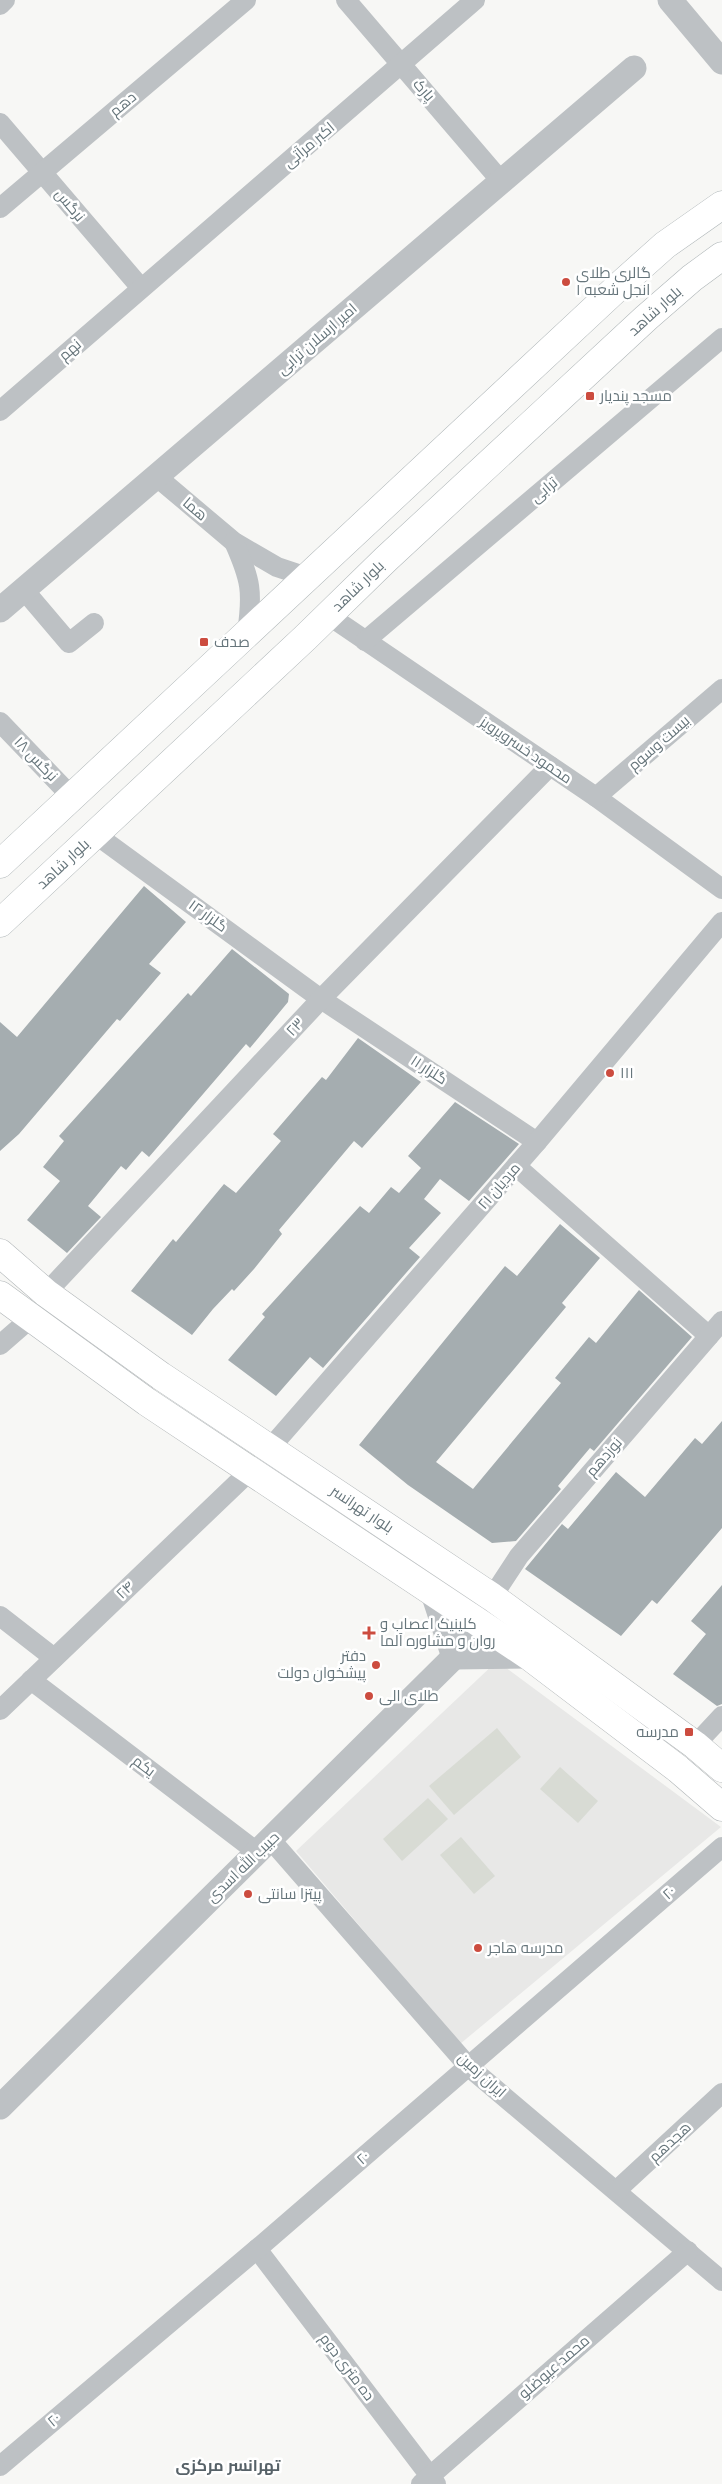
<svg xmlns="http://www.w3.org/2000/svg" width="722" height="2484" font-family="Overpass,Cairo,sans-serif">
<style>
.built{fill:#e8e8e7}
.green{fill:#d8dbd4}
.building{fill:#a5adb0}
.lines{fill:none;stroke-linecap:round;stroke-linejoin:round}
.secondary-casing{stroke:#afb6b8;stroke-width:29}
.primary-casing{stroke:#b1b6b8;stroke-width:29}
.minor{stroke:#bdc1c4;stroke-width:20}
.tertiary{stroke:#bdc1c4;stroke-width:25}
.secondary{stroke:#fff;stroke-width:28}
.primary{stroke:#fff;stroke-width:28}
.poi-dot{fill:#cc4c3f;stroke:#fff;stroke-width:2}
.labels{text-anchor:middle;stroke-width:5;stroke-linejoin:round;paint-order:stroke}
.street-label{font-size:15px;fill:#66757b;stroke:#fff}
.poi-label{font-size:15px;fill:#66757b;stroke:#fff;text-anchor:start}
.neighbourhood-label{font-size:16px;font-weight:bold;fill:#576268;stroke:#fff}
</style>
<rect width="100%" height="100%" fill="#f7f7f5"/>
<polygon class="built" points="497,1661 721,1827 460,2044 296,1851"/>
<g class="green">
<polygon points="497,1728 521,1757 454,1815 429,1786"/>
<polygon points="560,1767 598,1801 578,1823 540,1789"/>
<polygon points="428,1798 448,1819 402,1861 383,1839"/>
<polygon points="461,1837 495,1876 474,1894 440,1855"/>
</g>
<g class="building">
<polygon points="144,886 186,922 149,964 161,973 120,1021 117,1019 19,1134 0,1151 0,1022 17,1037"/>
<polygon points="232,949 289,994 288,1002 250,1048 246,1044 149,1157 142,1151 126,1170 121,1166 88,1206 101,1217 67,1253 27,1220 60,1181 43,1167 64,1141 59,1136 188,993 191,996"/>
<polygon points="358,1038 421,1082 362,1148 354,1141 279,1230 282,1234 254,1269 234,1291 232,1289 213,1309 192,1335 131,1291 173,1239 176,1242 224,1184 236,1193 281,1141 273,1134 322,1077 326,1080"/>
<polygon points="455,1102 519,1144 469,1201 440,1179 424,1199 441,1213 409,1248 420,1257 323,1368 310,1357 276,1396 228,1360 265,1317 262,1314 360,1206 369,1213 391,1187 399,1193 421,1168 408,1156"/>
<polygon points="560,1224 600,1258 562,1303 566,1307 561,1313 436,1462 473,1489 561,1383 555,1378 589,1337 596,1343 639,1290 692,1337 594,1451 590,1448 558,1486 561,1489 516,1541 492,1543 408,1485 359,1445 505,1266 517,1276"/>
<polygon points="722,1421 722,1528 657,1604 652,1600 621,1636 525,1569 562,1524 568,1529 616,1472 645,1497 695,1438 702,1444"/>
<polygon points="722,1585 722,1704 717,1706 673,1674 706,1634 691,1621"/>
</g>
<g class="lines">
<g class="secondary-casing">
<g id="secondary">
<polyline points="0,864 618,287 665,245 722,205"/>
<polyline points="0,923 306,637 386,559 646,318 692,278 722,256"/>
</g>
</g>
<g class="primary-casing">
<g id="primary">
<polyline points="0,1253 46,1293 161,1376 492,1597 695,1745 722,1768"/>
<polyline points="0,1295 147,1402 529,1656 678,1769 722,1807"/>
</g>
</g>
<g class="minor">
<polyline points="346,0 501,181"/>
<polyline points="0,5 5,0"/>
<polyline points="0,123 141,288"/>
<polyline points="0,208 246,0"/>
<polyline points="0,411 475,0"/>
<polyline points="157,477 234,542 277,567 307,577"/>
<path d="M234,542C251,580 253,592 247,633"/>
<polyline points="24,590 69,643 94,623"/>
<polyline points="328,615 596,797 722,889"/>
<polyline points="365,641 722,338"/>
<polyline points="0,722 72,797"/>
<polyline points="596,797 722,689"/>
<polyline points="95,834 321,999 537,1142"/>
<polyline points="516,1166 709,1336"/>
<polyline points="46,1293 321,999 550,766"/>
<polyline points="0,1345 31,1318"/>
<polyline points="271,1447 537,1142 722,922"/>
<polyline points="485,1608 519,1556 722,1321"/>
<polyline points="0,1616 54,1658"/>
<polyline points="31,1680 257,1852"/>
<polyline points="0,1710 251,1470"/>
<polyline points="695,1745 722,1716"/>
<polyline points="271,1840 469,2067 722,2281"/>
<polyline points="617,2190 722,2093"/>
<polyline points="257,2249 436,2484"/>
<polyline points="0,2466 257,2249 722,1847"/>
<polyline points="421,2484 688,2251"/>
</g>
<g class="tertiary">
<polyline points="670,0 722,62"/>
<polyline points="0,610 634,68"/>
<polyline points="432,1590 454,1657 529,1656"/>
<polyline points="0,2107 454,1657 477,1620"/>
</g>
<use href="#secondary" class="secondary"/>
<use href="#primary" class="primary"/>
</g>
<g class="poi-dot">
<circle cx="566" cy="282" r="5"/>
<rect x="585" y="391" width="10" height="10" rx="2.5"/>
<rect x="199" y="637" width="10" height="10" rx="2.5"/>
<circle cx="610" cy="1073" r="5"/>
<path d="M366.5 1625.5h5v5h5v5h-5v5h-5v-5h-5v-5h5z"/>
<circle cx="376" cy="1665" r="5"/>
<circle cx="369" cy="1696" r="5"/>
<rect x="684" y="1727" width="10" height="10" rx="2.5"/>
<circle cx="248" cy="1894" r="5"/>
<circle cx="478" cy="1948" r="5"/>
</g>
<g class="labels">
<g class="street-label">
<text transform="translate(424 90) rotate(49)" y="5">پارک</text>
<text transform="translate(123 104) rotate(-40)" y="5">دهم</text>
<text transform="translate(309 145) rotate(-40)" y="5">اکبر مرآتی</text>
<text transform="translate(70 205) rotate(50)" y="5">نرگس</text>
<text transform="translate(655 311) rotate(-42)" y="5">بلوار شاهد</text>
<text transform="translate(317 339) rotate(-41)" y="5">امیر ارسلان ترابی</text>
<text transform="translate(70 350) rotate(-41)" y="5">نهم</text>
<text transform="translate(544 490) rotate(-40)" y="5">ترابی</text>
<text transform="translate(195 509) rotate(40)" y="5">هما</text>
<text transform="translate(358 586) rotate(-44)" y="5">بلوار شاهد</text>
<text transform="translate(659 743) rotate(-41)" y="5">بیست وسوم</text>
<text transform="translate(526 750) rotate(34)" y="5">محمود خسروپرویز</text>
<text transform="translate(36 759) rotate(46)" y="5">نرگس ۱۸</text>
<text transform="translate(63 864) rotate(-43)" y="5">بلوار شاهد</text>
<text transform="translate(208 916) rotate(36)" y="5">گلزار ۱۲</text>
<text transform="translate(295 1027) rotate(-47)" y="5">۲۳</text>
<text transform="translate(429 1070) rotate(33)" y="5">گلزار ۱۱</text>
<text transform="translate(499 1186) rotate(-49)" y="5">۲۱ مردیان</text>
<text transform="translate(604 1457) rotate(-49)" y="5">نوزدهم</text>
<text transform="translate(362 1509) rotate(34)" y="5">بلوار تهرانسر</text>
<text transform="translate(125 1590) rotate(-44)" y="5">۲۴</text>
<text transform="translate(144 1766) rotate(37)" y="5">یکم</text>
<text transform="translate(243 1867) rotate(-44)" y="5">حبیب الله اسدی</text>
<text transform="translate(669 1893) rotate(-41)" y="5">۲۰</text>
<text transform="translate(482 2075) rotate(42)" y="5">ایران زمین</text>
<text transform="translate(670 2142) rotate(-43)" y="5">هجدهم</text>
<text transform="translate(363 2158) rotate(-41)" y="5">۲۰</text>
<text transform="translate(347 2367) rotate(53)" y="5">ده متری دوم</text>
<text transform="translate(554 2367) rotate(-41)" y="5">محمد عیوضلو</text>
<text transform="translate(54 2420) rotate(-40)" y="5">۲۰</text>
</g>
<g class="poi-label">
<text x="576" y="278">گالری طلای<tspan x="576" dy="17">انجل شعبه ۱</tspan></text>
<text x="600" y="401">مسجد پندیار</text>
<text x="214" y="647">صدف</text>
<text x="620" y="1078">۱۱۱</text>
<text x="380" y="1629">کلینیک اعصاب و<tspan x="380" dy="17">روان و مشاوره آلما</tspan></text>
<text x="366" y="1661" text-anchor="end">دفتر<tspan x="366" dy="17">پیشخوان دولت</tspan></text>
<text x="379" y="1701">طلای الی</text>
<text x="679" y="1737" text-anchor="end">مدرسه</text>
<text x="258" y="1899">پیتزا سانتی</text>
<text x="488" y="1953">مدرسه هاجر</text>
</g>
<g class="neighbourhood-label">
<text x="228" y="2471">تهرانسر مرکزی</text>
</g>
</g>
</svg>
